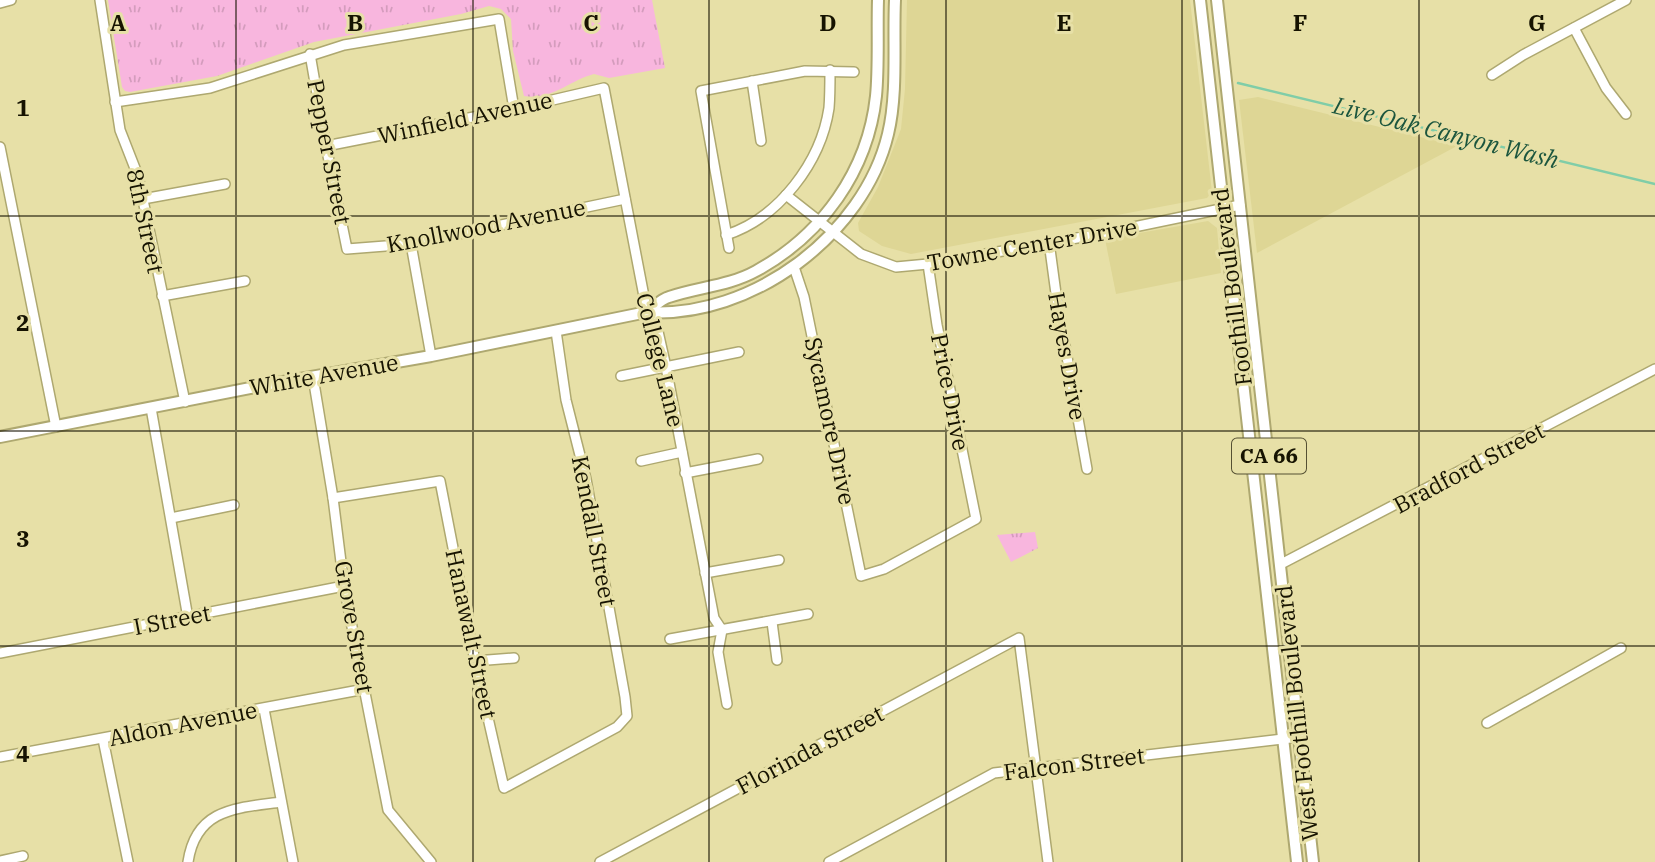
<svg xmlns="http://www.w3.org/2000/svg" width="1655" height="862" font-family="'IBM Plex Serif',serif">
<style>
.built{fill:#ded695}
.park{fill:url(#park-tufts)}
.lines{fill:none;stroke-linecap:round;stroke-linejoin:round}
.stream{stroke:#80cda8;stroke-width:2.5}
.minor-casing{stroke:#aea870;stroke-width:12}
.major-casing{stroke:#aea870;stroke-width:14}
.minor{stroke:#fff;stroke-width:9}
.major{stroke:#fff;stroke-width:10}
.grid{fill:none;stroke:#161301;stroke-width:2;stroke-opacity:0.55}
.labels{text-anchor:middle;stroke-width:6;stroke-linejoin:round;paint-order:stroke}
.shield{fill:#e7e0a7;stroke:#555033;stroke-width:2}
.shield-label{font-size:21px;font-weight:bold;fill:#161301}
.street-label{font-size:23px;fill:#161301;stroke:#e7e0a7}
.water-label{font-size:24px;font-style:italic;fill:#1c563e;stroke:#e7e0a7}
.grid-label{font-size:23px;text-anchor:middle;font-weight:bold;fill:#161301;stroke:#e7e0a7;stroke-width:6;stroke-linejoin:round;paint-order:stroke}
</style>
<defs>
<pattern id="park-tufts" width="24" height="20" patternUnits="userSpaceOnUse" patternTransform="scale(1.75)"><rect width="24" height="20" fill="#f8b6de"/><path d="M3 7l-1-3M5 7V3M7 7l1-3M15 17l-1-3M17 17v-4M19 17l1-3" fill="none" stroke="#d49cbd"/></pattern>
</defs>
<rect width="100%" height="100%" fill="#e7e0a7"/>
<g class="built">
<polygon points="907,0 1190,0 1212,192 1207,198 911,254 882,246 859,231 858,223 878,187 901,129 905,89"/>
<polygon points="1258,97 1457,146 1257,253 1239,100"/>
<polygon points="1208,221 1217,228 1221,273 1116,294 1105,239"/>
</g>
<g class="park">
<path d="M108,0H652L665,68L609,78L594,74C570,80 551,101 524,96L513,51L511,19L501,9L489,6L461,14L314,42L217,76L130,92L125,91L122,87Z"/>
<polygon points="1035,532 1038,548 1011,562 997,535"/>
</g>
<g class="lines">
<polyline class="stream" points="1238,83 1655,184"/>
<g class="minor-casing">
<g id="minor">
<polyline points="100,0 120,130 138,176 185,402"/>
<polyline points="0,3 11,0"/>
<polyline points="1574,28 1606,88 1626,114"/>
<polyline points="310,54 326,146 347,249 411,244 625,199"/>
<polyline points="1492,75 1523,55 1626,0"/>
<polyline points="752,81 761,141"/>
<polyline points="115,102 210,88 344,45 499,19 514,109"/>
<polyline points="326,146 514,109 604,88 647,312 657,327 666,367 714,618 722,630"/>
<polyline points="0,147 56,427"/>
<polyline points="786,195 861,254 896,267 928,264 1100,234 1240,205"/>
<polyline points="143,199 225,184"/>
<path d="M726,235C779,218 821,162 829,108C830,96 830,82 830,70"/>
<polyline points="1049,242 1057,301 1087,469"/>
<polyline points="411,244 431,356"/>
<polyline points="729,248 701,91 805,71 854,72"/>
<polyline points="794,267 804,297 861,576 884,569 976,519 937,325 928,264"/>
<polyline points="162,296 245,281"/>
<polyline points="621,376 739,352"/>
<polyline points="313,377 333,498 344,586 388,810 431,862"/>
<polyline points="151,408 188,618"/>
<polyline points="641,461 682,452"/>
<polyline points="685,473 758,459"/>
<polyline points="333,498 440,481 475,661 504,788 617,727 627,716 625,697 586,479 566,400 556,331"/>
<polyline points="171,518 234,505"/>
<polyline points="1281,564 1655,369"/>
<polyline points="705,573 779,560"/>
<polyline points="772,622 777,660"/>
<polyline points="722,630 718,652 727,704"/>
<polyline points="670,639 808,614"/>
<polyline points="0,653 344,586"/>
<polyline points="475,661 514,658"/>
<polyline points="264,709 293,862"/>
<polyline points="1487,723 1621,648"/>
<polyline points="103,739 128,862"/>
<polyline points="0,757 365,689"/>
<polyline points="0,861 23,856"/>
<path d="M188,862C196,808 237,808 281,802"/>
<polyline points="600,862 1019,638 1048,862"/>
<polyline points="829,862 994,773 1299,737"/>
</g>
</g>
<g class="major-casing">
<g id="major">
<polyline points="1200,0 1297,862"/>
<polyline points="1217,0 1313,862"/>
<path d="M647,312C654,307 661,299 669,297C698,287 729,286 756,271C822,235 868,171 876,96C879,65 877,32 878,0"/>
<path d="M0,437L276,383L431,356L647,312C751,319 864,235 888,134C898,93 893,42 895,0"/>
</g>
</g>
<use href="#minor" class="minor"/>
<use href="#major" class="major"/>
</g>
<path class="grid" d="M236,0V862M473,0V862M709,0V862M946,0V862M1182,0V862M1419,0V862M0,216H1655M0,431H1655M0,646H1655"/>
<g class="labels">
<rect class="shield" x="1232" y="438.5" width="74" height="35" rx="5"/>
<g class="shield-label">
<text x="1269" y="463">CA 66</text>
</g>
<g class="street-label">
<text transform="translate(465 118) rotate(-12)" y="8">Winfield Avenue</text>
<text transform="translate(329 152) rotate(79)" y="8">Pepper Street</text>
<text transform="translate(145 221) rotate(78)" y="8">8th Street</text>
<text transform="translate(486 226) rotate(-11)" y="8">Knollwood Avenue</text>
<text transform="translate(1032 245) rotate(-10)" y="8">Towne Center Drive</text>
<text transform="translate(1232 287) rotate(-97)" y="8">Foothill Boulevard</text>
<text transform="translate(1067 356) rotate(80)" y="8">Hayes Drive</text>
<text transform="translate(660 360) rotate(76)" y="8">College Lane</text>
<text transform="translate(324 375) rotate(-10)" y="8">White Avenue</text>
<text transform="translate(950 392) rotate(79)" y="8">Price Drive</text>
<text transform="translate(830 421) rotate(78)" y="8">Sycamore Drive</text>
<text transform="translate(1469 468) rotate(-28)" y="8">Bradford Street</text>
<text transform="translate(594 531) rotate(79)" y="8">Kendall Street</text>
<text transform="translate(172 620) rotate(-11)" y="8">I Street</text>
<text transform="translate(354 627) rotate(80)" y="8">Grove Street</text>
<text transform="translate(471 634) rotate(78)" y="8">Hanawalt Street</text>
<text transform="translate(1297 713) rotate(-96)" y="8">West Foothill Boulevard</text>
<text transform="translate(183 724) rotate(-11)" y="8">Aldon Avenue</text>
<text transform="translate(810 750) rotate(-28)" y="8">Florinda Street</text>
<text transform="translate(1074 764) rotate(-7)" y="8">Falcon Street</text>
</g>
<g class="water-label">
<text transform="translate(1446 133) rotate(14)" y="8">Live Oak Canyon Wash</text>
</g>
</g>
<g class="grid-label">
<text x="118" y="31">A</text>
<text x="355" y="31">B</text>
<text x="591" y="31">C</text>
<text x="828" y="31">D</text>
<text x="1064" y="31">E</text>
<text x="1300" y="31">F</text>
<text x="1537" y="31">G</text>
<text x="23" y="116">1</text>
<text x="23" y="331">2</text>
<text x="23" y="547">3</text>
<text x="23" y="762">4</text>
</g>
</svg>
